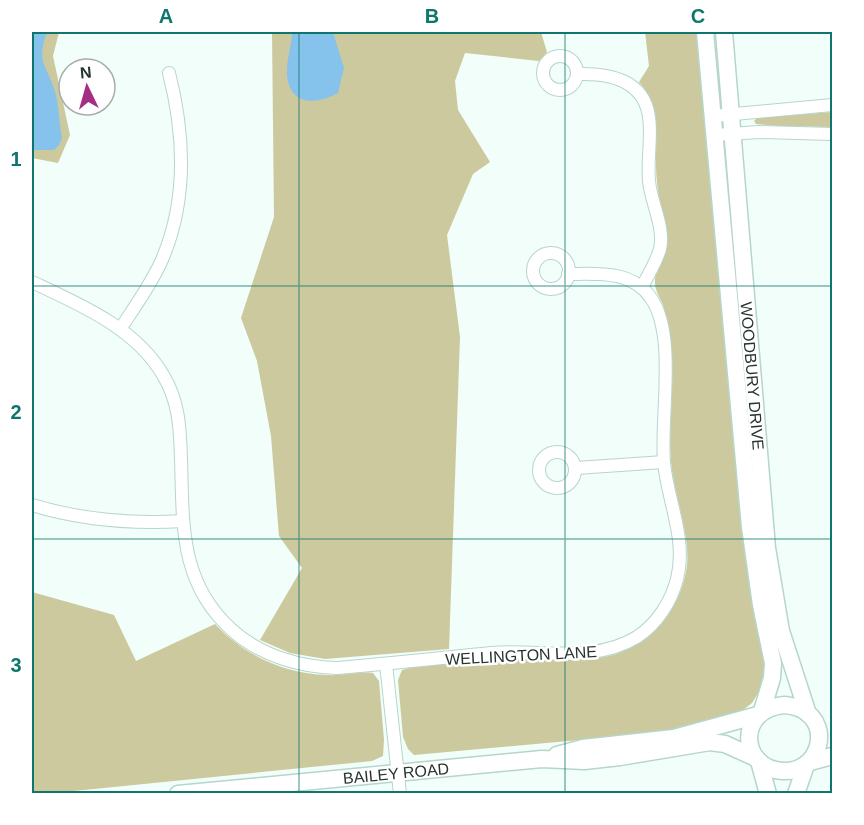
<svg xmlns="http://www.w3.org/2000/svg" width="864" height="825" font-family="Helvetica,sans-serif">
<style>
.green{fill:#ccc99f}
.water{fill:#85c2ec}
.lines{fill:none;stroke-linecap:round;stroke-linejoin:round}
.street-casing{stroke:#b6d6ca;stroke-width:14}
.secondary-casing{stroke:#b6d6ca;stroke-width:19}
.street{stroke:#fff;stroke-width:12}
.secondary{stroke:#fff;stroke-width:16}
.grid{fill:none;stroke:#0f766e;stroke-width:1.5;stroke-opacity:0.55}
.labels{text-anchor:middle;stroke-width:5;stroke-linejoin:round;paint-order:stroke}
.street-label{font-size:16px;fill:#26332f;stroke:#fff}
.neatline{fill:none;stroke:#0f766e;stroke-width:2}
.grid-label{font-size:20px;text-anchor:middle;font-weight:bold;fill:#0f766e}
</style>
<rect width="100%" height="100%" fill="#f1fef9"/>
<g class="green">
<polygon points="32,32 59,32 53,56 70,135 58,163 32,158"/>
<polygon points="272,32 541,32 547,52 539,61 465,53 455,81 458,110 490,162 473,174 447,235 460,337 449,649 325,659 290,653 260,640 302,568 279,536 271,436 257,361 241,318 274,217"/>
<path d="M645,32H696L745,557L757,630L766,660L763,685L752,703L739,713L689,730L414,755L408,749L403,737L398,680L402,670C419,665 438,664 456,663C483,661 510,658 537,658C580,658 613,666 649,635C670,618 684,592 687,565C690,532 674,496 671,462C668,423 675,384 671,344C669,331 667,317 663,305C660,297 655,291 655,283C654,271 664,261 665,249C667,226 659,205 657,182C653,148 664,109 639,82L649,66Z"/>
<polygon points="832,112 832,127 778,126 756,124 754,121 757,118"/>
<path d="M32,592L114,615L136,661L215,624C244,655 284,674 327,675C342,676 358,671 373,673L379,681L384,740L383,756L372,761L54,793H32Z"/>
</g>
<g class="water">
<path d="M32,32H47C36,62 46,64 55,91C59,105 59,123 62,138L59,145L54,150H32Z"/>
<path d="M292,32H333L344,68L338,93C316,105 290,106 287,75C286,60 292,46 292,32Z"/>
</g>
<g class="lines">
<g class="street-casing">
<g id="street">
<circle cx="560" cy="73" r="17"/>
<path d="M578,74C608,73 644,79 649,117C652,138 647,160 649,181C651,203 665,227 660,249C656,263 648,275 642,287"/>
<polyline points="713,116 832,105"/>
<polyline points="715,135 759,132 832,134"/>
<circle cx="551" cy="271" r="18"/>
<path d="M32,282C79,304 136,328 163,375C179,401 180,428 181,458C183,523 179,583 232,630C261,656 300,667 337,668C389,664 440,658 491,653C539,649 593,664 637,637C657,624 671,602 677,579C687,539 668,502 664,463C660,418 677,335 651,298C632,270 598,274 568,274"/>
<path d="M120,329C134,308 150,286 161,262C188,201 185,136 169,73"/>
<circle cx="557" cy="470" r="18"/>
<polyline points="576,468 664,462"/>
<path d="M32,505C81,520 131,524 183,521"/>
<polyline points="386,664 400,794"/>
</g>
</g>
<g class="secondary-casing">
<g id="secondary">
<polyline points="705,32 750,527 761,605 773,663 772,678 762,711"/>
<path id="s1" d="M724,32L767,548L781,631L808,714"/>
<path d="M785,705C791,706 798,707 803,710C833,727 818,773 783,771C739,769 736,708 785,705Z"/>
<polyline points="557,755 583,748 674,738 758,715"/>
<polyline points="759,761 768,794"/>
<polyline points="810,762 832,756"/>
<path id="s2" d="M178,794L542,759L584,761L620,757L710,742L725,744L756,758"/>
<polyline points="796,794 806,765"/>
</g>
</g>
<use href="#street" class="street"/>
<use href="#secondary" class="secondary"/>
</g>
<path class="grid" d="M299,32V794M565,32V794M32,286H832M32,539H832"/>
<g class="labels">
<g class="street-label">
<text dy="6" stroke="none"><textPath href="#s1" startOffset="345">WOODBURY DRIVE</textPath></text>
<text transform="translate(521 655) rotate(-3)" y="6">WELLINGTON LANE</text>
<text dy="6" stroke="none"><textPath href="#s2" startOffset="219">BAILEY ROAD</textPath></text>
</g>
</g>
<rect width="864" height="825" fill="none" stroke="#ffffff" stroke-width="66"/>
<g transform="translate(87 87) rotate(355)"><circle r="28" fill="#ffffff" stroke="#a8adac" stroke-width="1.5"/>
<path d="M0-4.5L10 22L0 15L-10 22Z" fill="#a52e85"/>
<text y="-9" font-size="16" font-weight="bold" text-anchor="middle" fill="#26332f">N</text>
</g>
<rect x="33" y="33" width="798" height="759" class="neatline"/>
<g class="grid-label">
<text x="166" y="23">A</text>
<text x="432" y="23">B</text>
<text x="698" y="23">C</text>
<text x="16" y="166">1</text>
<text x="16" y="419">2</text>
<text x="16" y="672">3</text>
</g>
</svg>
